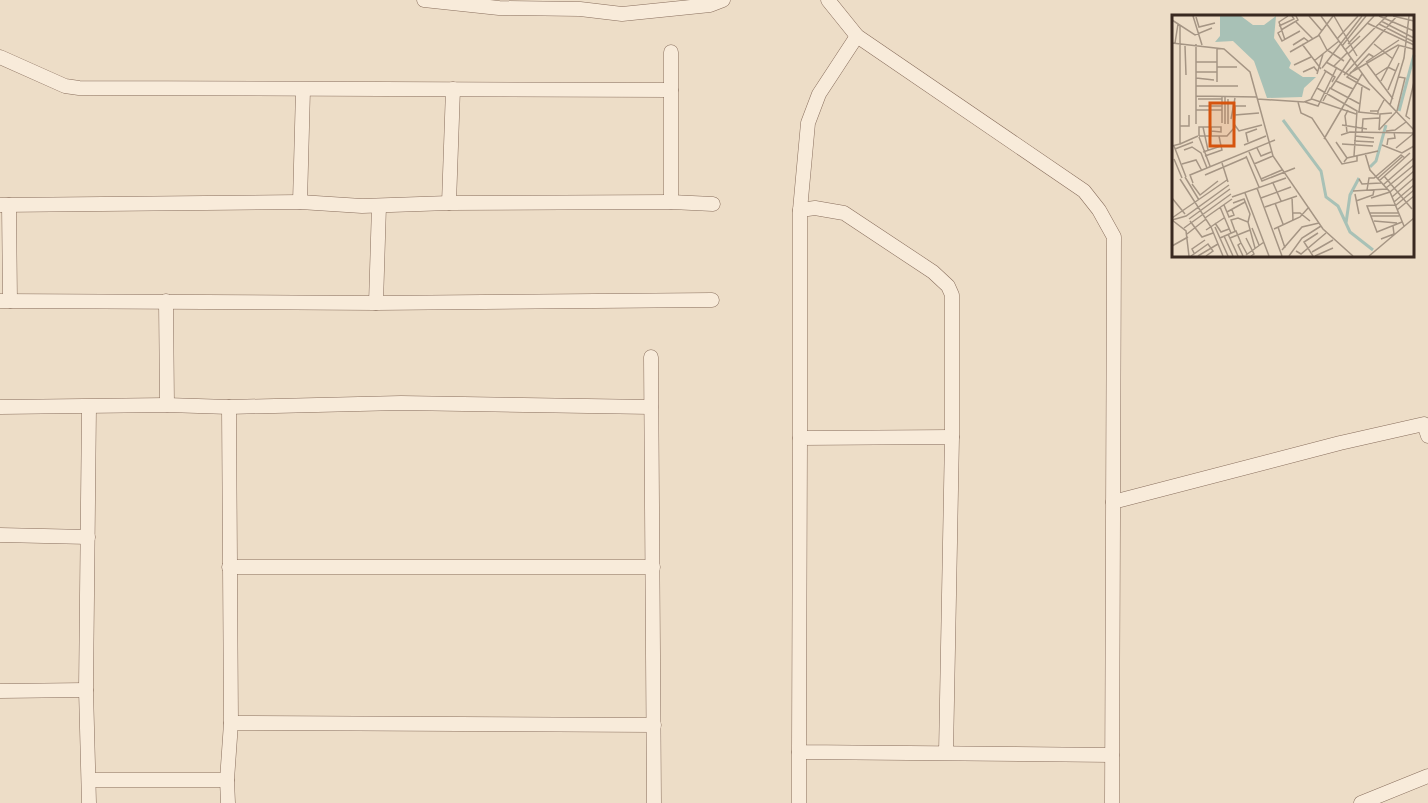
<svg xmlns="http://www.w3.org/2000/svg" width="1428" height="803" font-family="'Crimson Pro',serif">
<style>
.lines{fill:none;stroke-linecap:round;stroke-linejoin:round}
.minor-casing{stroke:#886e5d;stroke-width:15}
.minor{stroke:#f8ebda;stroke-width:14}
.inset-river{fill:none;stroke:#a8c1b6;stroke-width:3}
.inset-road{fill:none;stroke:#a59584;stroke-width:1.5}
.view{fill:#d6540e;fill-opacity:0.15;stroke:#d6540e;stroke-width:3}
.inset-edge{fill:none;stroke:#392920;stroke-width:3}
</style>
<rect width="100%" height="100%" fill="#edddc7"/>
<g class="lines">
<g class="minor-casing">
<g id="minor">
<polyline points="424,0 499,8 580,9 622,14 710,5 723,0"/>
<polyline points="828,0 857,36 1084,191 1099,210 1114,237 1112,803"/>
<polyline points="671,52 671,202"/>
<polyline points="0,57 65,86 79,88 671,90"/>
<polyline points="300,202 303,90"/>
<polyline points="449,203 453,89"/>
<polyline points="0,205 300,202 362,206 449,203 671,202 713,204"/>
<polyline points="9,205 10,301"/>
<polyline points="800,210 808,123 819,94 857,36"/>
<polyline points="0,301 376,303 712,300"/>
<polyline points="166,301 167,405"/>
<polyline points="376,303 379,206"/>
<polyline points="651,357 654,803"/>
<polyline points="0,407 167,405 229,407 401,403 651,407"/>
<polyline points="89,407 86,690 89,803"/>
<polyline points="800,438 800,210 815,208 844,213 933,272 948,286 952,295 952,437"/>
<polyline points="1113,502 1340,443 1424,424 1428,436"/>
<polyline points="0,535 88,537"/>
<polyline points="229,567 653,567"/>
<polyline points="0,691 86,690"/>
<polyline points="231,723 654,725"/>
<polyline points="946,753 952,437 800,438 799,752 1112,755"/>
<polyline points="89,780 227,780"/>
<polyline points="228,803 227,780 231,723 229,407"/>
<polyline points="799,803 799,752"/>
<polyline points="1361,803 1428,776"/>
</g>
</g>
<use href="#minor" class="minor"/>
</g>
<g transform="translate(1172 15)">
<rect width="242" height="242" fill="#edddc7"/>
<path d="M48,1H69L81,10H92L104,1L102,23L119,48L117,53L131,62H144L132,73L130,82L95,83L82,46L61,26L43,27L48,21Z" fill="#a8c1b6"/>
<path class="inset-river" d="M227,96L242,40M111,105L149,156L154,182L166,191L178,217L201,235M198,152L204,146L214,110M174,208L178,180L187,163"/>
<path class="inset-road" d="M21,1L30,30M137,1L150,16M149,1L197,68L242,115M162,1L185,41M207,1L242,16M221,1L242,6M24,2L27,12L43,8M0,5L23,20L40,13M209,6L242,23M124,7L141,24M195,8L242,30M207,9L242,27M107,11L122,4L120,1M109,15L126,5L124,1M109,16L106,18L110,26L128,16M147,20L155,35L172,46M165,24L186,1M113,25L107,7L116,1M0,28L52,34L78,57L101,141L151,214L181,241M3,28L6,9M130,29L149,54M176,29L202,1M202,29L221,44M121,30L132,23L136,26M13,31L14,60M170,31L194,1M173,35L188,21M118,37L146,21L161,1M176,39L215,1M142,46L167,26M24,47H45M154,47L186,65M194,47L227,25M195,49L221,84M122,50L139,42M162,51L175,38M45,52H65M150,53L190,1M152,55L163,62L160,67M24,57H45M131,57L142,52L146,57M178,58L226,30L241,34M145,59L151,39M172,60L225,1M204,60L216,52L224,56M24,63L42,65M164,66L181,74M209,66L227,31M45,67V33M24,71H66M145,73L185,96L182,141M159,73L179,43M198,75L175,62L197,39L202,42M216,75L227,48M24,81L85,82M53,82V109M26,84H50M85,84L132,87L140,84L184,99M139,84L154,56M151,86L158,73L188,89M126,87L129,98L140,103L170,149L185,146V140M133,87L146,91L165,52M218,90L232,43L237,1M27,91H50M24,95H50M198,96H206L212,85M186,97L206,99V96M187,97L190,72M87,98L63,100L62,109L67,116L90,110M63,100V91H74M59,104L63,83M238,104L234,101L242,67M50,108V82M24,109V29M56,109V84M170,110L195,114M8,111H17V100M31,112L36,135M207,115L225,96L233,63L227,62M207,115L208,99L220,98M214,116L223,115L234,107M175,117L173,101L176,95M190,118L191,104L207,103M169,120L178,117L242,118M27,121H55L63,112M27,121V112H39M39,121V112H49V117L39,116M183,121L202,123M27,122L38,151M152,124L190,59M182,126L202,127M76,127L74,118L85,114M164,127L175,143M8,129L26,121M170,129L201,131M72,130L94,121M210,130L230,138L242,131M215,130L216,124L223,123L222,117M0,131L8,129V11M2,131L14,162M85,133L89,141L99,137M224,133L241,119M3,134L21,127M12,135L20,132L29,138L35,153M31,137L49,131L47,121M77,137L90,166L123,153M193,138L198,155L218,177L232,211M33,141L50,135L49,131M74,141L87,172M2,144L10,163M172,147L175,143L206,136M50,148L56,167M10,149L24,145L30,156M82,149L101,141M33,160L75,142M212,161L240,194M13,162L27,185M8,164L39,212L51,241M89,164L110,155M187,164L190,169L209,168M205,164L231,141M207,166L238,138M21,168L18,160L103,125M101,168L109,186M20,169L28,180L46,166M211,170L242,143M85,173L110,241M214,173L242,150M195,175L197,163H202L229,140L233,143M181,176L215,174M218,177L242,156M73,178L97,241M183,179L187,199M60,182L114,163M120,182L121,205M220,182L242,163M0,183L13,199M89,183L119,172M199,183L218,177M184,186L201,180L202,175M222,187L242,170M61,188L72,184L78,199L76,207M103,188L111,209M52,190L57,202L62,200L60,195M223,190L195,191L205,217L230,207M223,191L242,175M48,192L59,218M93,192L125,181M225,195L242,181M55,197L73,187M120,198H128L138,206M198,198H226M199,201H227M0,203L55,165M33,203L60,184M17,204L58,174M0,205L14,201L57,170M0,205L14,216L17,241M18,206L30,222L41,218M202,206L225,208M43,208L49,217L57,214M43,212L56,241M106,212L113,233M12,213L59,179M80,213L87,230M102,214L128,202L137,192M34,215L52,203M63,216L59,205L66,203L76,207L83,233M15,219L34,204M56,219L66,241M52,221L61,241M48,223L64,216L69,228M58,223L78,215M74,223L82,239L79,241M209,224L222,219L221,211M0,231L16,222M110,235L130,212L147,208M124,236L129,239L154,218M140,237L161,225M22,238L20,234L33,225M74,240L92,227M19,241L36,229L41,236L34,241M26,241L46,229M71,241L66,230L69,228L75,239M117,241L130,223L149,211M141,241L132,227L146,218M143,241L161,233M197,241L242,203"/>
<path class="view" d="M38,88H62V131H38Z"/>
<rect width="242" height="242" class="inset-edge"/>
</g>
</svg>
